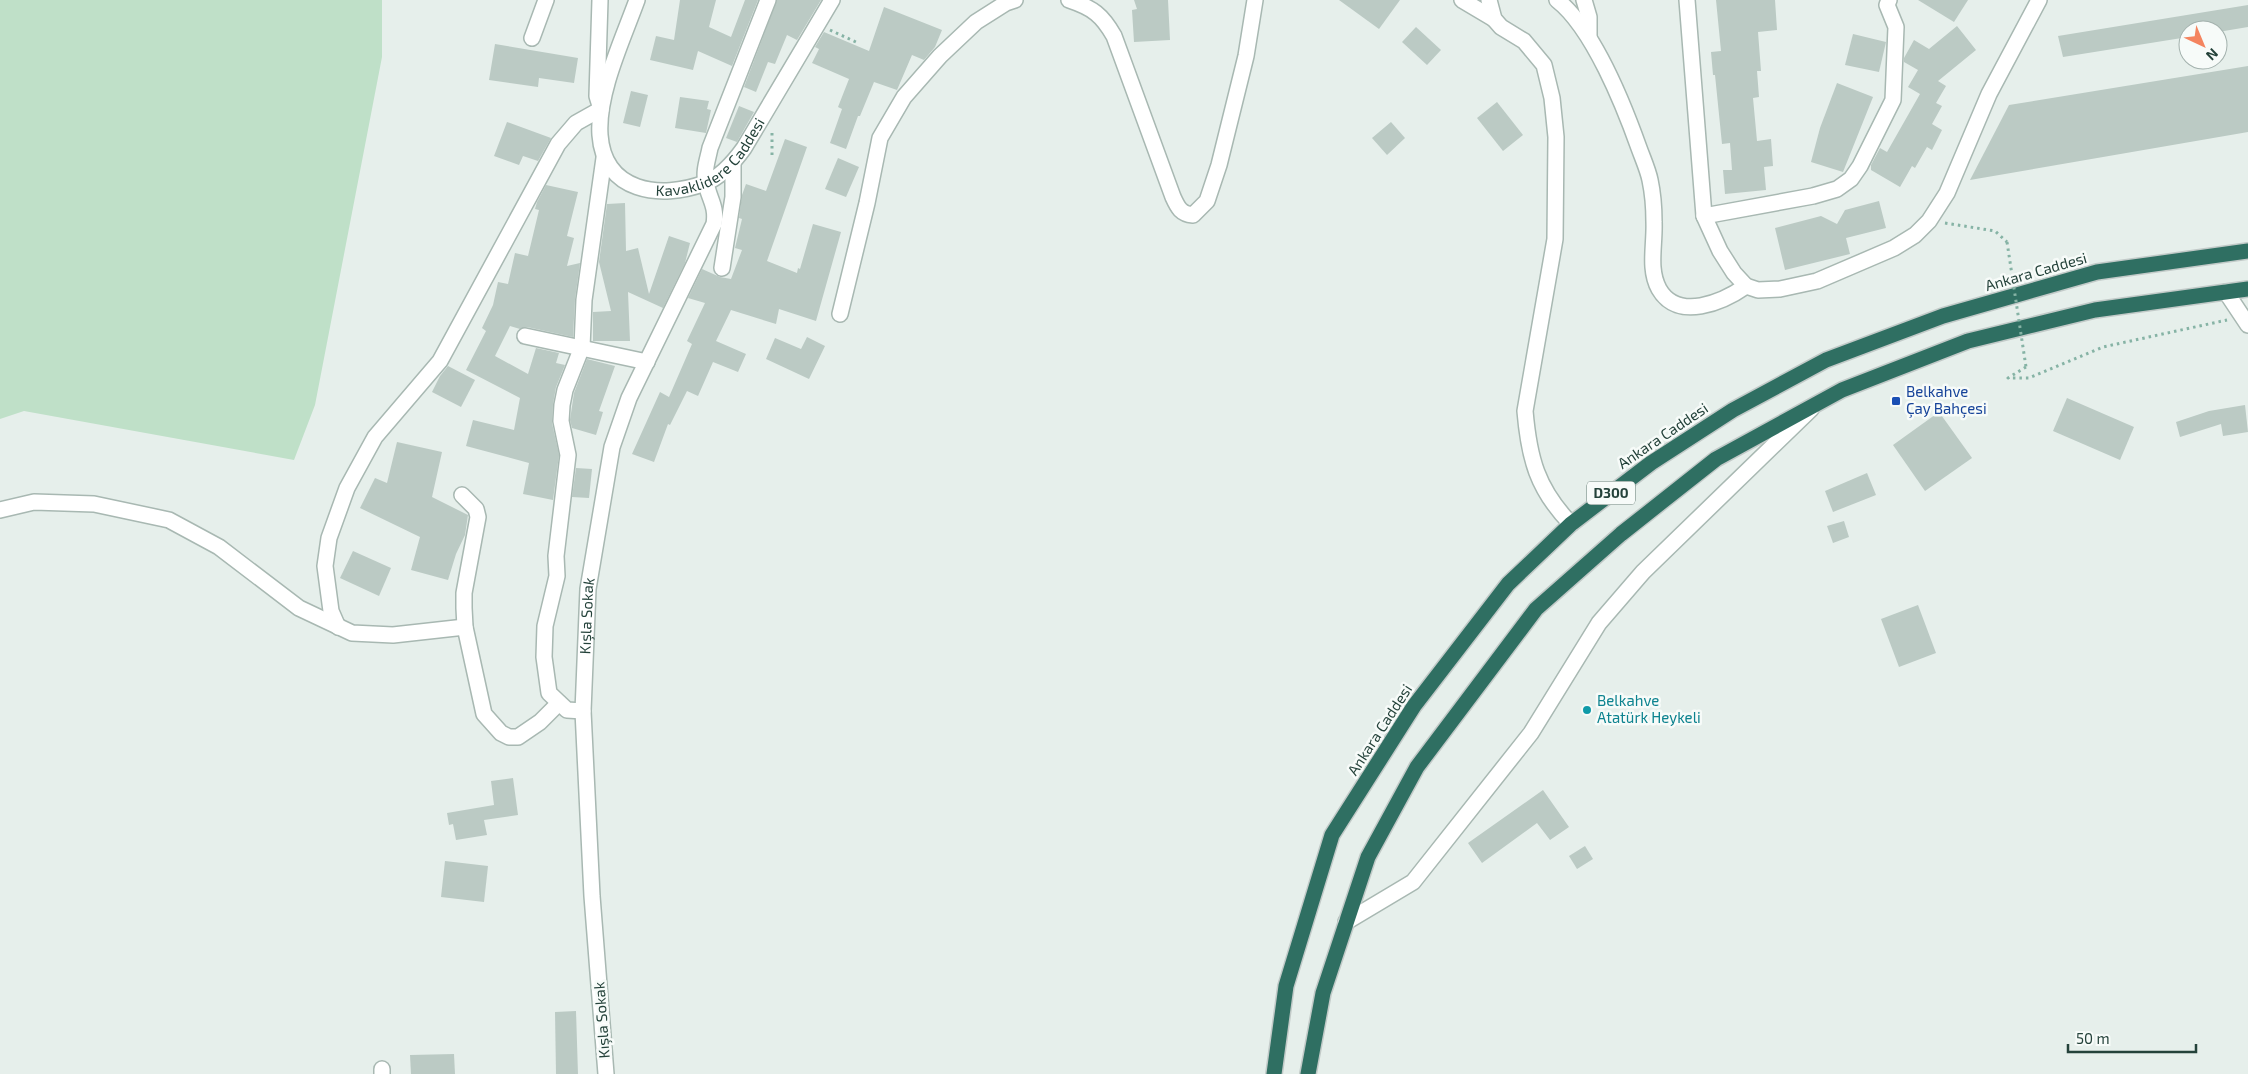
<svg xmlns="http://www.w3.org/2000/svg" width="2248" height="1074" font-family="'Exo 2',sans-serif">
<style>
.green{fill:#bfe0c8}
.building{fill:#bbcac4}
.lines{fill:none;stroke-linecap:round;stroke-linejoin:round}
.minor-casing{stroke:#a8b8b2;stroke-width:18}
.highway-casing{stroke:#c2cac8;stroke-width:18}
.path{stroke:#86b3a5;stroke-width:3;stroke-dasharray:2.5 4;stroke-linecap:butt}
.minor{stroke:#fff;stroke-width:15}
.highway{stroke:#2f6f62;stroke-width:15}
.path-bridge{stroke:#86b3a5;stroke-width:3;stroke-dasharray:2.5 4;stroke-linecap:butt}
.transit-dot{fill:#1a4fb4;stroke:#f7fbf9;stroke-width:2}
.culture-dot{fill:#0f9aa8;stroke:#f7fbf9;stroke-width:2}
.labels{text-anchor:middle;stroke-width:5;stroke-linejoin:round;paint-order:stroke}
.shield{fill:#f7fbf9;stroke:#637a73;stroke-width:1}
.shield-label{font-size:14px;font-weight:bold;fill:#24423a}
.street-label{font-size:15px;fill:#24423a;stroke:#f7fbf9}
.transit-label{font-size:15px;fill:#164399;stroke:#f7fbf9;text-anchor:start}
.culture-label{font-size:15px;fill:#0d838f;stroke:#f7fbf9;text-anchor:start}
</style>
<rect width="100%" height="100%" fill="#e6efeb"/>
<polygon class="green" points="0,0 382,0 382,57 315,405 294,460 24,411 0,419"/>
<g class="building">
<polygon points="680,0 716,0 709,27 731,37 745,0 758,0 732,66 698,51 693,70 650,60 656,36 674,40"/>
<polygon points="777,0 821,0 797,40 787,35 775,64 768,62 756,92 744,87"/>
<polygon points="1134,0 1168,0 1170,40 1134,42 1132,10 1137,9"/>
<polygon points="1339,0 1400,0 1379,29"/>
<polygon points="1716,0 1775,0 1777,30 1758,32 1761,71 1757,71 1759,97 1753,98 1757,141 1771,139 1773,166 1764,167 1766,190 1725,194 1723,170 1732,170 1730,143 1722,144 1715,75 1713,75 1711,52 1721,51"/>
<polygon points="1918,0 1968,0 1954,22"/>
<polygon points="2248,5 2248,27 2218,32 2218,30 2188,30 2188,37 2063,57 2058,36"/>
<polygon points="884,7 942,30 935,47 924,60 912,55 897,90 874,82 860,116 858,116 846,149 830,143 842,109 838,107 849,79 812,63 819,49 815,47 824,32 869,51"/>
<polygon points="1957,26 1976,50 1938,81 1946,86 1936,103 1942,106 1932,124 1942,130 1932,150 1927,147 1915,168 1912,166 1900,187 1871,170 1871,165 1880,148 1887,152 1920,94 1908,87 1918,70 1904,62 1904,58 1914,40 1929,49"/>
<polygon points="1416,27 1441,50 1427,65 1402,42"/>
<polygon points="1853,34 1886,42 1879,72 1845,65"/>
<polygon points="495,44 578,58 574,83 539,78 538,87 489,80"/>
<polygon points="2248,66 2248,132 1970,180 2009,105"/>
<polygon points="1837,83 1873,97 1843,172 1811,162 1820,128"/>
<polygon points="631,91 648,95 640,127 623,123"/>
<polygon points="680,97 709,101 707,109 711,110 706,133 675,128"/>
<polygon points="1497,102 1523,135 1503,151 1477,118"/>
<polygon points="739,106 754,112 737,142 726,138"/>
<polygon points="507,122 551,138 538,161 523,156 519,165 494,156"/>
<polygon points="1391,122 1405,138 1387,155 1372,138"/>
<polygon points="785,139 807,147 767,261 797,273 798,268 800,269 813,224 841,232 816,321 779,309 776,324 731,310 716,341 746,354 738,372 713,362 698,396 687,391 670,425 668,424 654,462 632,454 660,392 669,397 692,344 687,341 705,303 688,298 702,269 720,277 731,279 742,250 735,248 742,219 739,218 742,195 746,184 766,191"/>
<polygon points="838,158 859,167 846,197 825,189"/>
<polygon points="546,185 578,192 567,236 574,238 567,266 580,263 575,299 573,337 527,327 520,329 510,326 495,356 528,374 536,348 559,353 556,363 565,365 556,387 553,404 552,423 559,455 553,500 523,494 529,463 466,446 473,420 514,430 520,398 466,370 486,331 482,328 493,305 498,282 508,284 515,253 528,256 539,210 535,209 537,202"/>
<polygon points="1879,201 1886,228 1846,238 1850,254 1785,270 1775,228 1821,216 1837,224 1845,210"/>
<polygon points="625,203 626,251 638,248 649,294 669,236 690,243 685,263 663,308 628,292 630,341 593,341 593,312 611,311 599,262 607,204"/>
<polygon points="807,337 825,346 809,379 766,359 775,338 801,349"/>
<polygon points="587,359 615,366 599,411 603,412 596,435 572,428 570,420 574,393"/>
<polygon points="448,366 475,380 461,407 432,392 440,376"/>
<polygon points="2067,398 2134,427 2120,460 2053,431"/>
<polygon points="2245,405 2248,432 2223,436 2221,424 2180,437 2176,422 2209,411"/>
<polygon points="1939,412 1972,458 1925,491 1893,445"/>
<polygon points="397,442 442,452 432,497 468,515 465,535 456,554 448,580 411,570 420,537 360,508 375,478 387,483"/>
<polygon points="576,468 592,469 589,498 572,497"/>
<polygon points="1867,473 1876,495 1833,512 1825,491"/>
<polygon points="1844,521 1849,537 1833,543 1827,526"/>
<polygon points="353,551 391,568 379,596 340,578"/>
<polygon points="1918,605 1936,653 1899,667 1881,619"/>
<polygon points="513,778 518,815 484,820 487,835 456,840 453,824 449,825 447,813 494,805 491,781"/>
<polygon points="1543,790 1569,827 1550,840 1537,823 1482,863 1468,843"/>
<polygon points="1585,846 1593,859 1577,869 1569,856"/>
<polygon points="445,861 488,866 484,902 441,897"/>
<polygon points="576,1011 578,1074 556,1074 555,1012"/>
<polygon points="454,1054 455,1074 411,1074 410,1055"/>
</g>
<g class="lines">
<g class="minor-casing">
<g id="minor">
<path id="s1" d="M637,0C623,39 597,93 600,135C604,192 660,200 705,183C721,177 734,162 744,148L832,0"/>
<path d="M1069,0C1093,8 1102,15 1114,36L1173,197C1178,208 1181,214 1193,215L1207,201L1219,165L1246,56L1255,0"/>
<polyline points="1462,0 1494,19"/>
<path d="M1489,0L1494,19L1501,27L1524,41L1544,65L1552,98L1556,137L1555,239L1525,411C1529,458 1537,489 1571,524"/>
<path d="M1557,0C1593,28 1624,106 1639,148C1643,159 1648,170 1650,180C1653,194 1654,209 1654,222C1655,245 1648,269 1659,289C1678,322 1723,302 1746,286"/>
<polyline points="1584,0 1589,17 1589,37"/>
<polyline points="1687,0 1704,216 1720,251 1734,273 1746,286 1758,290 1780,289 1817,281 1894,248 1915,235 1929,221 1947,193 1989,94 2039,0"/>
<polyline points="532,38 546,0"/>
<polyline points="1704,216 1813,196 1837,189 1851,179 1860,166 1893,100 1896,27 1887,5 1889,0"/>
<polyline points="722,268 733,197 733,163"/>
<polyline points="2226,292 2248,325"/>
<polyline points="840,314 867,203 880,138 904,97 940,56 976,22 1006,3 1015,0"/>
<polyline points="525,336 647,362"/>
<polyline points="462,495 476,509 478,517 464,593 464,608 465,627 484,714 501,733 509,737 518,737 540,722 559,703"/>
<polyline points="0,510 34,502 94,504 169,520 219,547 299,608 352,633 393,635 465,627"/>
<polyline points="338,627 331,611 325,566 329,538 347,488 375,437 440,361 558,144 576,123 601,109 597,96 600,0"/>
<polyline points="583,711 567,710 549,693 544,657 545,626 557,576 556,556 568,455 561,421 562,405 565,390 582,347 584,300 604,158"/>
<polyline points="1346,922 1413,882 1531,733 1599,623 1643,572 1811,409"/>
<polyline points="382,1069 382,1074"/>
<path id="s2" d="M606,1074L592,896L583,711L588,589L612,447L629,398L714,224C717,206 709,199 706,183C703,171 708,159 710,148L768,0"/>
</g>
</g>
<g class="highway-casing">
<g id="highway">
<polyline points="1274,1074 1286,986 1332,835 1414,706 1508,584 1571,524 1651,463 1733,410 1826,360 1943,316 2097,272 2248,251"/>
<polyline points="1308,1074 1323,993 1368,857 1417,767 1536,609 1621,534 1716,459 1842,390 1968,341 2095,310 2248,289"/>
</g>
</g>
<g class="path">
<polyline points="830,30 858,43"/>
<polyline points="772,155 772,131"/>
<polyline points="1945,223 1995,231 2007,242"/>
<polyline points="2026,367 2008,378 2029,378 2103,347 2227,320"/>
</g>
<use href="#minor" class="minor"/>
<use href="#highway" class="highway"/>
<polyline class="path-bridge" points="2007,242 2026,367"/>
</g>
<rect class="transit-dot" x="1891" y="396" width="10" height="10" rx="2.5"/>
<circle class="culture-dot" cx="1587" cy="710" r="5"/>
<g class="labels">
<rect class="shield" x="1587" y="481.5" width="48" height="23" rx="4"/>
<g class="shield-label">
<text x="1611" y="498">D300</text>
</g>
<g class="street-label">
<text dy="5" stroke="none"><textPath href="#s1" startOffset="296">Kavaklidere Caddesi</textPath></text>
<text transform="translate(2036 272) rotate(-16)" y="5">Ankara Caddesi</text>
<text transform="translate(1663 436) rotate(-34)" y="5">Ankara Caddesi</text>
<text dy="5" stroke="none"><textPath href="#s2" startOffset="459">Kışla Sokak</textPath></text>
<text transform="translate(1380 730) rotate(-57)" y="5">Ankara Caddesi</text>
<text transform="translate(602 1020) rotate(-94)" y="5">Kışla Sokak</text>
</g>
<g class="transit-label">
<text x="1906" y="397">Belkahve<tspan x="1906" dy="17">Çay Bahçesi</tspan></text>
</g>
<g class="culture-label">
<text x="1597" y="706">Belkahve<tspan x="1597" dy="17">Atatürk Heykeli</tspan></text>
</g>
</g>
<g transform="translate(2203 45) rotate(136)"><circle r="24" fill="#f7fbf9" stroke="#a3b1ad"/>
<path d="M0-4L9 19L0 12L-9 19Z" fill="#f4845f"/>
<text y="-8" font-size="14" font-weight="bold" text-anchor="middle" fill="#24423a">N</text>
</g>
<path d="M2068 1044v8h128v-8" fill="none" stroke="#24423a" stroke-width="2.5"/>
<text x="2076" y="1044" font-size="15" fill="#24423a" stroke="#f7fbf9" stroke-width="4" paint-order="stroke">50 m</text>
</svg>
